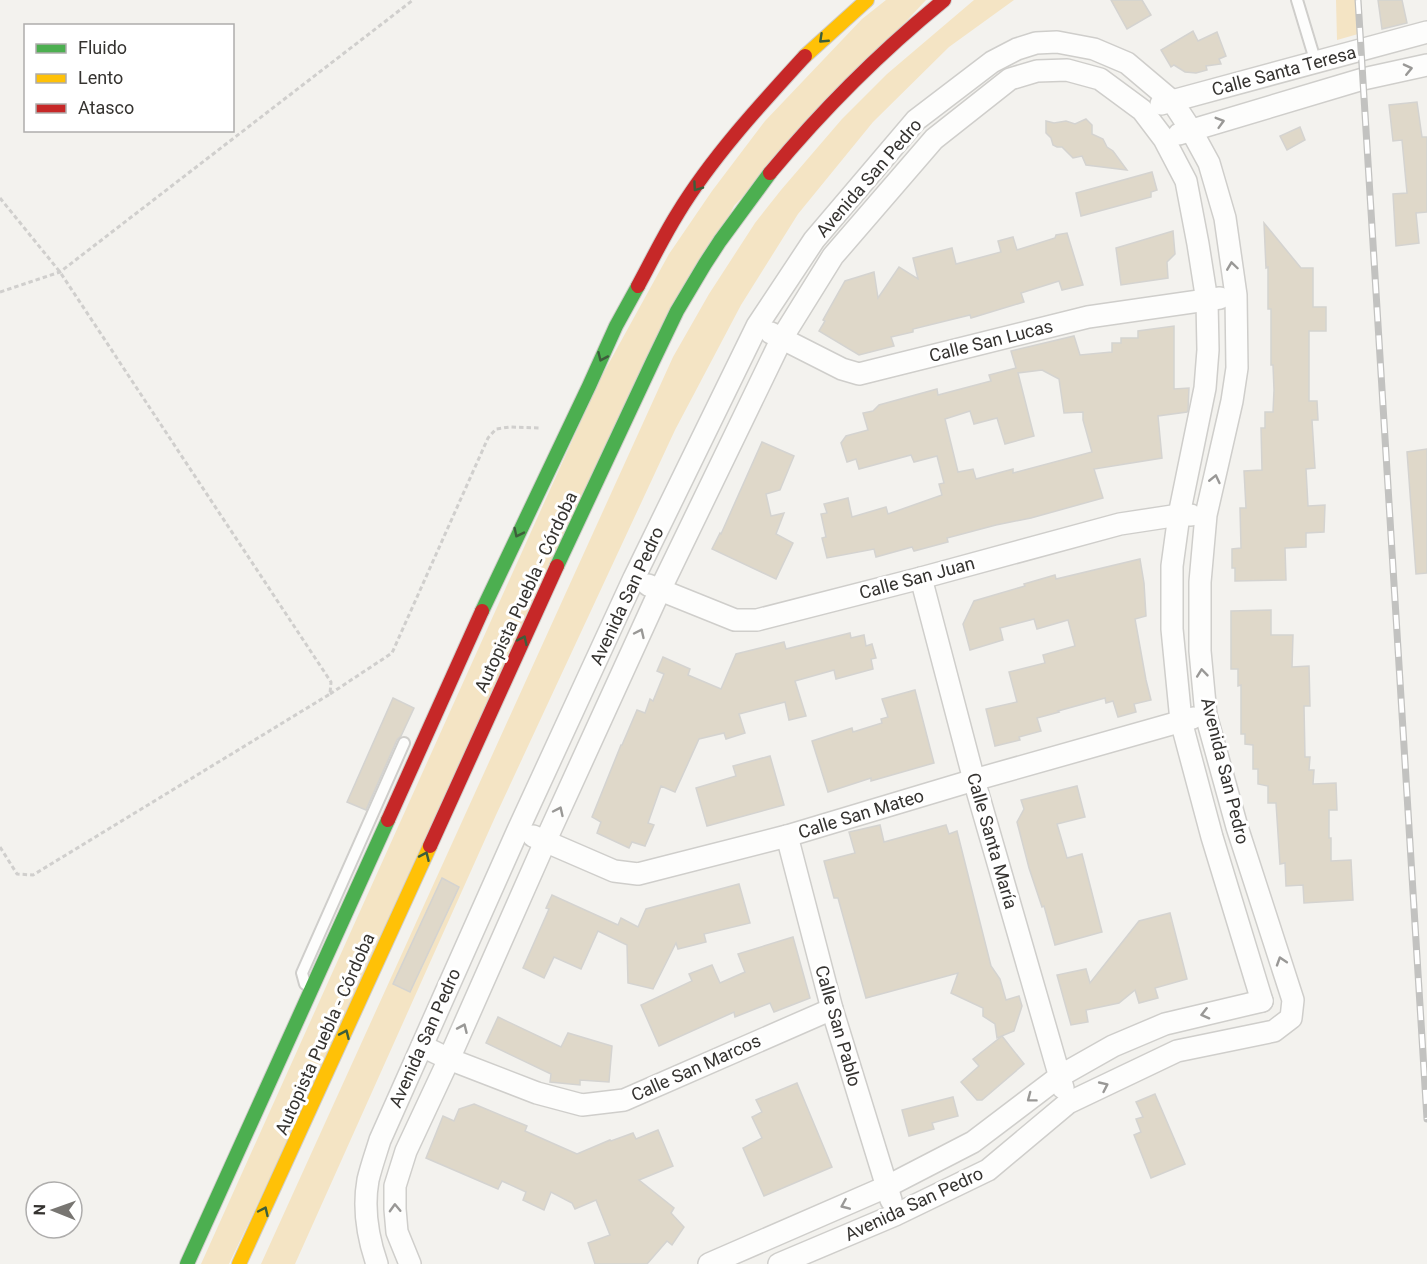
<svg xmlns="http://www.w3.org/2000/svg" width="1427" height="1264" font-family="Roboto,sans-serif">
<style>
.green{fill:#f4e4c4}
.building{fill:#dfd8c9;stroke:#d4d3d0;stroke-width:1.5;fill-rule:evenodd}
.lines{fill:none;stroke-linecap:round;stroke-linejoin:round}
.lane-casing{stroke:#cfcecb;stroke-width:14}
.street-casing{stroke:#cfcecb;stroke-width:24}
.fast-casing{stroke:#cfcdcb;stroke-width:16}
.slow-casing{stroke:#cfcdcb;stroke-width:16}
.jam-casing{stroke:#cfcdcb;stroke-width:16}
.path{stroke:#d0cfcd;stroke-width:3;stroke-dasharray:4.5 3;stroke-linecap:butt}
.lane{stroke:#fdfdfc;stroke-width:10}
.street{stroke:#fdfdfc;stroke-width:21}
.fast{stroke:#4caf50;stroke-width:14}
.slow{stroke:#ffc107;stroke-width:14}
.jam{stroke:#c62828;stroke-width:14}
.rail-casing{stroke:#c2c2c0;stroke-width:7}
.rail{stroke:#fff;stroke-width:4.5;stroke-dasharray:14;stroke-linecap:butt}
.oneway{stroke:#3d5e3b}
.oneway2{stroke:#999896}
.labels{text-anchor:middle;stroke-width:6;stroke-linejoin:round;paint-order:stroke}
.street-label{font-size:18px;fill:#353330;stroke:#fff}
</style>
<rect width="100%" height="100%" fill="#f3f2ee"/>
<g class="green">
<polygon points="886,0 926,0 734,206 229,1264 201,1264 599,381 669,254 712,191 765,121 862,19"/>
<polygon points="974,0 1014,0 949,47 873,122 798,214 741,305 675,430 496,815 295,1264 261,1264 673,357 709,294 755,223 781,190 842,119 887,74"/>
<polygon points="1336,0 1356,0 1358,34 1337,40"/>
</g>
<g class="building">
<polygon points="1111,0 1142,0 1151,15 1127,29"/>
<polygon points="1378,0 1402,0 1407,23 1382,29"/>
<polygon points="1193,31 1198,41 1217,32 1226,56 1219,59 1221,64 1206,66 1207,70 1196,73 1185,72 1174,65 1171,67 1161,50"/>
<polygon points="1417,102 1422,137 1427,137 1427,212 1416,213 1419,243 1396,246 1393,194 1407,193 1402,140 1393,141 1389,105"/>
<polygon points="1086,119 1092,125 1092,134 1103,139 1107,147 1113,151 1127,170 1086,165 1082,156 1073,158 1062,147 1057,147 1053,145 1051,138 1046,133 1046,121 1054,123 1066,121 1075,124"/>
<polygon points="1300,127 1305,140 1287,150 1280,136"/>
<polygon points="1152,172 1157,190 1151,192 1151,197 1081,216 1076,193"/>
<polygon points="1264,223 1301,268 1313,268 1313,307 1326,307 1326,331 1309,331 1309,401 1317,401 1318,420 1312,420 1315,468 1306,469 1308,506 1325,505 1324,532 1306,533 1306,547 1285,548 1286,580 1235,581 1235,568 1232,568 1232,549 1241,548 1240,508 1246,508 1244,471 1262,470 1261,428 1265,428 1265,412 1273,412 1274,390 1273,365 1271,365 1271,309 1268,309 1268,267 1266,268"/>
<polygon points="1173,231 1175,254 1167,262 1168,278 1121,285 1116,248"/>
<polygon points="1067,233 1083,285 1062,290 1059,281 1021,293 1024,302 971,318 970,315 913,329 913,332 891,337 894,346 859,355 819,331 825,321 823,320 845,281 874,272 878,298 899,267 918,279 913,258 952,248 956,264 1001,252 998,241 1013,237 1017,250 1055,238 1056,235"/>
<path d="M1174,326V389L1189,388L1188,410L1187,412L1158,416L1162,458L1094,469L1103,498L1031,518L996,525L947,538L948,542L914,551L912,547L876,557L874,549L827,558L822,538L826,537L821,514L827,513L824,504L848,498L852,517L886,507L888,514L942,495L939,484L944,483L937,456L914,462L911,455L859,469L856,459L847,462L841,443L846,436L868,430L863,413L873,411L879,405L937,389L938,395L991,381L989,375L1016,368L1011,351L1074,336L1080,355L1112,352V343H1121V338H1138V331ZM1042,370L1059,379L1064,413L1083,412V420L1092,452L1013,473V469L976,479L973,469L958,472L945,419L970,411L974,424L997,418L1005,444L1034,436L1018,373Z"/>
<polygon points="762,442 794,456 780,490 766,494 771,516 784,513 776,534 793,543 776,579 712,549 720,533 721,534"/>
<polygon points="1427,449 1427,573 1416,574 1407,452"/>
<polygon points="1140,559 1144,583 1146,616 1135,619 1146,680 1151,700 1134,704 1136,712 1118,717 1113,701 1106,703 1105,698 1058,711 1059,712 1037,718 1041,731 1019,737 1020,740 995,746 986,709 1017,702 1009,672 1045,663 1043,655 1075,646 1068,620 1037,629 1034,619 1000,628 1003,640 970,650 963,624 974,601 1025,586 1024,584 1055,575 1056,579"/>
<polygon points="1271,610 1271,635 1293,635 1292,667 1309,666 1310,706 1304,706 1305,757 1310,757 1309,770 1314,770 1313,784 1336,783 1337,810 1329,810 1329,838 1331,838 1331,861 1351,860 1353,900 1304,903 1303,885 1286,886 1285,863 1280,864 1276,803 1268,803 1268,786 1258,784 1258,769 1253,769 1253,745 1245,744 1245,734 1241,734 1241,685 1238,686 1238,669 1231,669 1231,611"/>
<polygon points="850,633 851,638 864,635 866,646 872,644 876,658 871,659 873,669 836,679 834,670 795,681 806,716 789,720 785,702 739,714 745,733 726,739 724,733 699,739 675,792 661,786 648,823 654,825 645,846 632,842 629,848 597,833 601,822 592,817 621,745 622,745 637,710 645,713 650,699 653,701 664,674 657,671 663,657 690,669 688,675 721,689 736,654 784,642 786,649"/>
<polygon points="915,690 934,763 871,781 871,778 828,792 812,741 852,728 853,732 882,723 881,719 888,717 882,699"/>
<polygon points="393,698 414,708 401,736 397,740 366,810 347,802"/>
<polygon points="770,756 784,805 707,826 696,788 736,776 733,766"/>
<polygon points="1077,786 1085,817 1057,824 1067,858 1082,854 1102,932 1055,945 1044,906 1042,907 1029,868 1017,822 1024,809 1021,800"/>
<polygon points="880,825 884,842 946,825 949,834 957,831 991,966 1000,979 1006,1000 1019,996 1022,1006 1014,1031 997,1038 995,1024 983,1016 983,1008 951,993 958,973 866,998 838,898 834,898 824,861 855,853 849,832"/>
<polygon points="442,878 459,887 410,992 393,984"/>
<polygon points="739,884 750,923 704,934 706,942 678,949 676,943 653,989 628,983 627,945 598,931 581,969 554,957 544,978 523,968 549,909 546,908 552,895 618,925 621,918 638,927 646,909"/>
<polygon points="1170,913 1187,979 1155,988 1158,998 1139,1003 1135,990 1119,1003 1086,1010 1088,1022 1071,1025 1057,975 1086,969 1090,983 1139,921"/>
<polygon points="793,937 810,998 774,1012 770,1003 735,1017 734,1012 659,1046 641,1005 692,981 689,974 712,965 720,983 745,972 738,954"/>
<polygon points="498,1017 561,1047 568,1033 612,1046 609,1082 580,1080 580,1085 550,1082 551,1074 486,1043"/>
<polygon points="1002,1036 1024,1064 982,1100 977,1100 961,1082 979,1066 973,1059"/>
<polygon points="797,1083 832,1167 764,1196 743,1148 762,1138 752,1117 762,1112 756,1100"/>
<polygon points="1155,1094 1185,1164 1151,1178 1134,1135 1141,1132 1136,1119 1143,1117 1136,1102"/>
<polygon points="953,1097 958,1116 932,1123 934,1129 909,1136 902,1110"/>
<polygon points="474,1104 527,1126 525,1131 577,1154 610,1140 611,1141 633,1133 636,1139 658,1130 673,1166 639,1180 674,1208 671,1213 684,1227 672,1245 667,1241 647,1264 595,1264 588,1243 610,1235 596,1200 575,1209 572,1203 551,1192 544,1210 523,1200 526,1192 502,1181 498,1189 426,1158 443,1116 454,1121 459,1109"/>
</g>
<g class="lines">
<g class="lane-casing">
<g id="lane">
<polyline points="1297,0 1316,63"/>
<polyline points="305,984 302,973 404,743"/>
</g>
</g>
<g class="street-casing">
<g id="street">
<polyline points="1161,104 1427,32"/>
<polyline points="1179,134 1363,79 1427,65"/>
<polyline points="771,333 842,369 859,374 1088,317 1220,298"/>
<polyline points="921,578 974,780 1063,1088"/>
<polyline points="648,585 735,620 757,620 921,578 1120,524 1179,515 1191,515"/>
<polyline points="533,836 614,871 638,874 787,836 974,780 1193,718"/>
<polyline points="787,836 832,1009 891,1200"/>
<polyline points="422,1046 449,1059 537,1093 582,1105 624,1100 832,1009"/>
<path d="M377,1264C368,1238 363,1208 368,1180C371,1167 376,1153 380,1140L518,830L634,578L757,326L814,240L916,120L992,62L1017,49L1036,43L1057,42L1094,49L1127,63L1172,101L1191,130L1209,163L1225,218L1236,295L1237,368L1232,401L1206,515L1200,582V651L1206,715L1237,827L1293,1000L1291,1018L1274,1031L1177,1051L1068,1103L988,1170L895,1215L779,1264"/>
<polyline points="410,1264 397,1232 395,1209 395,1186 406,1151 449,1059 545,842 660,590 782,338 833,256 934,139 1010,79 1037,71 1067,70 1100,79 1142,110 1164,139 1186,181 1198,244 1207,301 1208,350 1205,388 1179,515 1172,566 1172,629 1181,721 1212,837 1262,1001"/>
<polyline points="709,1264 886,1187 973,1142 1060,1076 1113,1046 1165,1024 1262,1001"/>
</g>
</g>
<g class="fast-casing">
<g id="fast">
<polyline points="557,566 653,361 677,311 705,264 720,241 770,173"/>
<polyline points="482,611 589,386 616,326 638,286"/>
<polyline points="187,1264 388,820"/>
</g>
</g>
<g class="slow-casing">
<g id="slow">
<polyline points="805,56 867,0"/>
<polyline points="239,1264 430,846"/>
</g>
</g>
<g class="jam-casing">
<g id="jam">
<path d="M770,173C824,108 879,53 944,0"/>
<path d="M638,286C651,262 663,237 678,213C712,157 761,104 805,56"/>
<polyline points="388,820 482,611"/>
<polyline points="430,846 557,566"/>
</g>
</g>
<g class="path">
<polyline points="0,198 60,272 331,682 330,694 33,875 17,874 0,847"/>
<polyline points="0,292 60,272 413,0"/>
<polyline points="330,694 392,653 488,438 496,429 510,427 541,428"/>
</g>
<use href="#lane" class="lane"/>
<use href="#street" class="street"/>
<use href="#fast" class="fast"/>
<use href="#slow" class="slow"/>
<use href="#jam" class="jam"/>
<g class="rail-casing">
<polyline id="rail" points="1358,0 1427,1119"/>
</g>
<use href="#rail" class="rail"/>
</g>
<defs><path id="oneway-chevron" d="M-2-3.5L2.5 0L-2 3.5" fill="none" stroke-width="1.6" stroke-linecap="round" stroke-linejoin="round" transform="scale(1.5)"/></defs>
<g class="oneway">
<use href="#oneway-chevron" transform="translate(823 39) rotate(137)"/>
<use href="#oneway-chevron" transform="translate(697 187) rotate(125)"/>
<use href="#oneway-chevron" transform="translate(602 357) rotate(114)"/>
<use href="#oneway-chevron" transform="translate(518 533) rotate(116)"/>
<use href="#oneway-chevron" transform="translate(523 640) rotate(-65)"/>
<use href="#oneway-chevron" transform="translate(425 856) rotate(-66)"/>
<use href="#oneway-chevron" transform="translate(345 1034) rotate(-66)"/>
<use href="#oneway-chevron" transform="translate(264 1211) rotate(-65)"/>
</g>
<g class="oneway2">
<use href="#oneway-chevron" transform="translate(1408 69) rotate(-13)"/>
<use href="#oneway-chevron" transform="translate(1220 122) rotate(-16)"/>
<use href="#oneway-chevron" transform="translate(1232 266) rotate(-98)"/>
<use href="#oneway-chevron" transform="translate(1215 479) rotate(-77)"/>
<use href="#oneway-chevron" transform="translate(640 633) rotate(-65)"/>
<use href="#oneway-chevron" transform="translate(1202 673) rotate(-96)"/>
<use href="#oneway-chevron" transform="translate(559 811) rotate(-65)"/>
<use href="#oneway-chevron" transform="translate(1281 961) rotate(-108)"/>
<use href="#oneway-chevron" transform="translate(1205 1014) rotate(166)"/>
<use href="#oneway-chevron" transform="translate(463 1028) rotate(-66)"/>
<use href="#oneway-chevron" transform="translate(1104 1086) rotate(-25)"/>
<use href="#oneway-chevron" transform="translate(1031 1098) rotate(143)"/>
<use href="#oneway-chevron" transform="translate(845 1205) rotate(157)"/>
<use href="#oneway-chevron" transform="translate(395 1208) rotate(-92)"/>
</g>
<g class="labels">
<g class="street-label">
<text transform="translate(1284 71) rotate(-15)" y="6">Calle Santa Teresa</text>
<text transform="translate(869 178) rotate(-49)" y="6">Avenida San Pedro</text>
<text transform="translate(991 341) rotate(-14)" y="6">Calle San Lucas</text>
<text transform="translate(917 578) rotate(-15)" y="6">Calle San Juan</text>
<text transform="translate(526 592) rotate(-65)" y="6">Autopista Puebla - Córdoba</text>
<text transform="translate(627 596) rotate(-65)" y="6">Avenida San Pedro</text>
<text transform="translate(1225 771) rotate(76)" y="6">Avenida San Pedro</text>
<text transform="translate(861 814) rotate(-17)" y="6">Calle San Mateo</text>
<text transform="translate(992 841) rotate(74)" y="6">Calle Santa María</text>
<text transform="translate(838 1026) rotate(74)" y="6">Calle San Pablo</text>
<text transform="translate(325 1034) rotate(-66)" y="6">Autopista Puebla - Córdoba</text>
<text transform="translate(425 1038) rotate(-66)" y="6">Avenida San Pedro</text>
<text transform="translate(696 1068) rotate(-24)" y="6">Calle San Marcos</text>
<text transform="translate(914 1204) rotate(-25)" y="6">Avenida San Pedro</text>
</g>
</g>
<rect x="24" y="24" width="210" height="108" fill="#ffffff" stroke="#aeadac" stroke-width="1.5"/>
<rect x="36" y="44" width="30" height="9" fill="#4caf50" stroke="#aeadac" stroke-width="1.5"/>
<text x="78" y="54" font-size="18" fill="#353330">Fluido</text>
<rect x="36" y="74" width="30" height="9" fill="#ffc107" stroke="#aeadac" stroke-width="1.5"/>
<text x="78" y="84" font-size="18" fill="#353330">Lento</text>
<rect x="36" y="104" width="30" height="9" fill="#c62828" stroke="#aeadac" stroke-width="1.5"/>
<text x="78" y="114" font-size="18" fill="#353330">Atasco</text>
<g transform="translate(54 1210) rotate(271)"><circle r="28" fill="#ffffff" stroke="#aeadac" stroke-width="1.5"/>
<path d="M0-4.5L10 22L0 15L-10 22Z" fill="#787672"/>
<text y="-9" font-size="16" font-weight="bold" text-anchor="middle" fill="#353330">N</text>
</g>
</svg>
